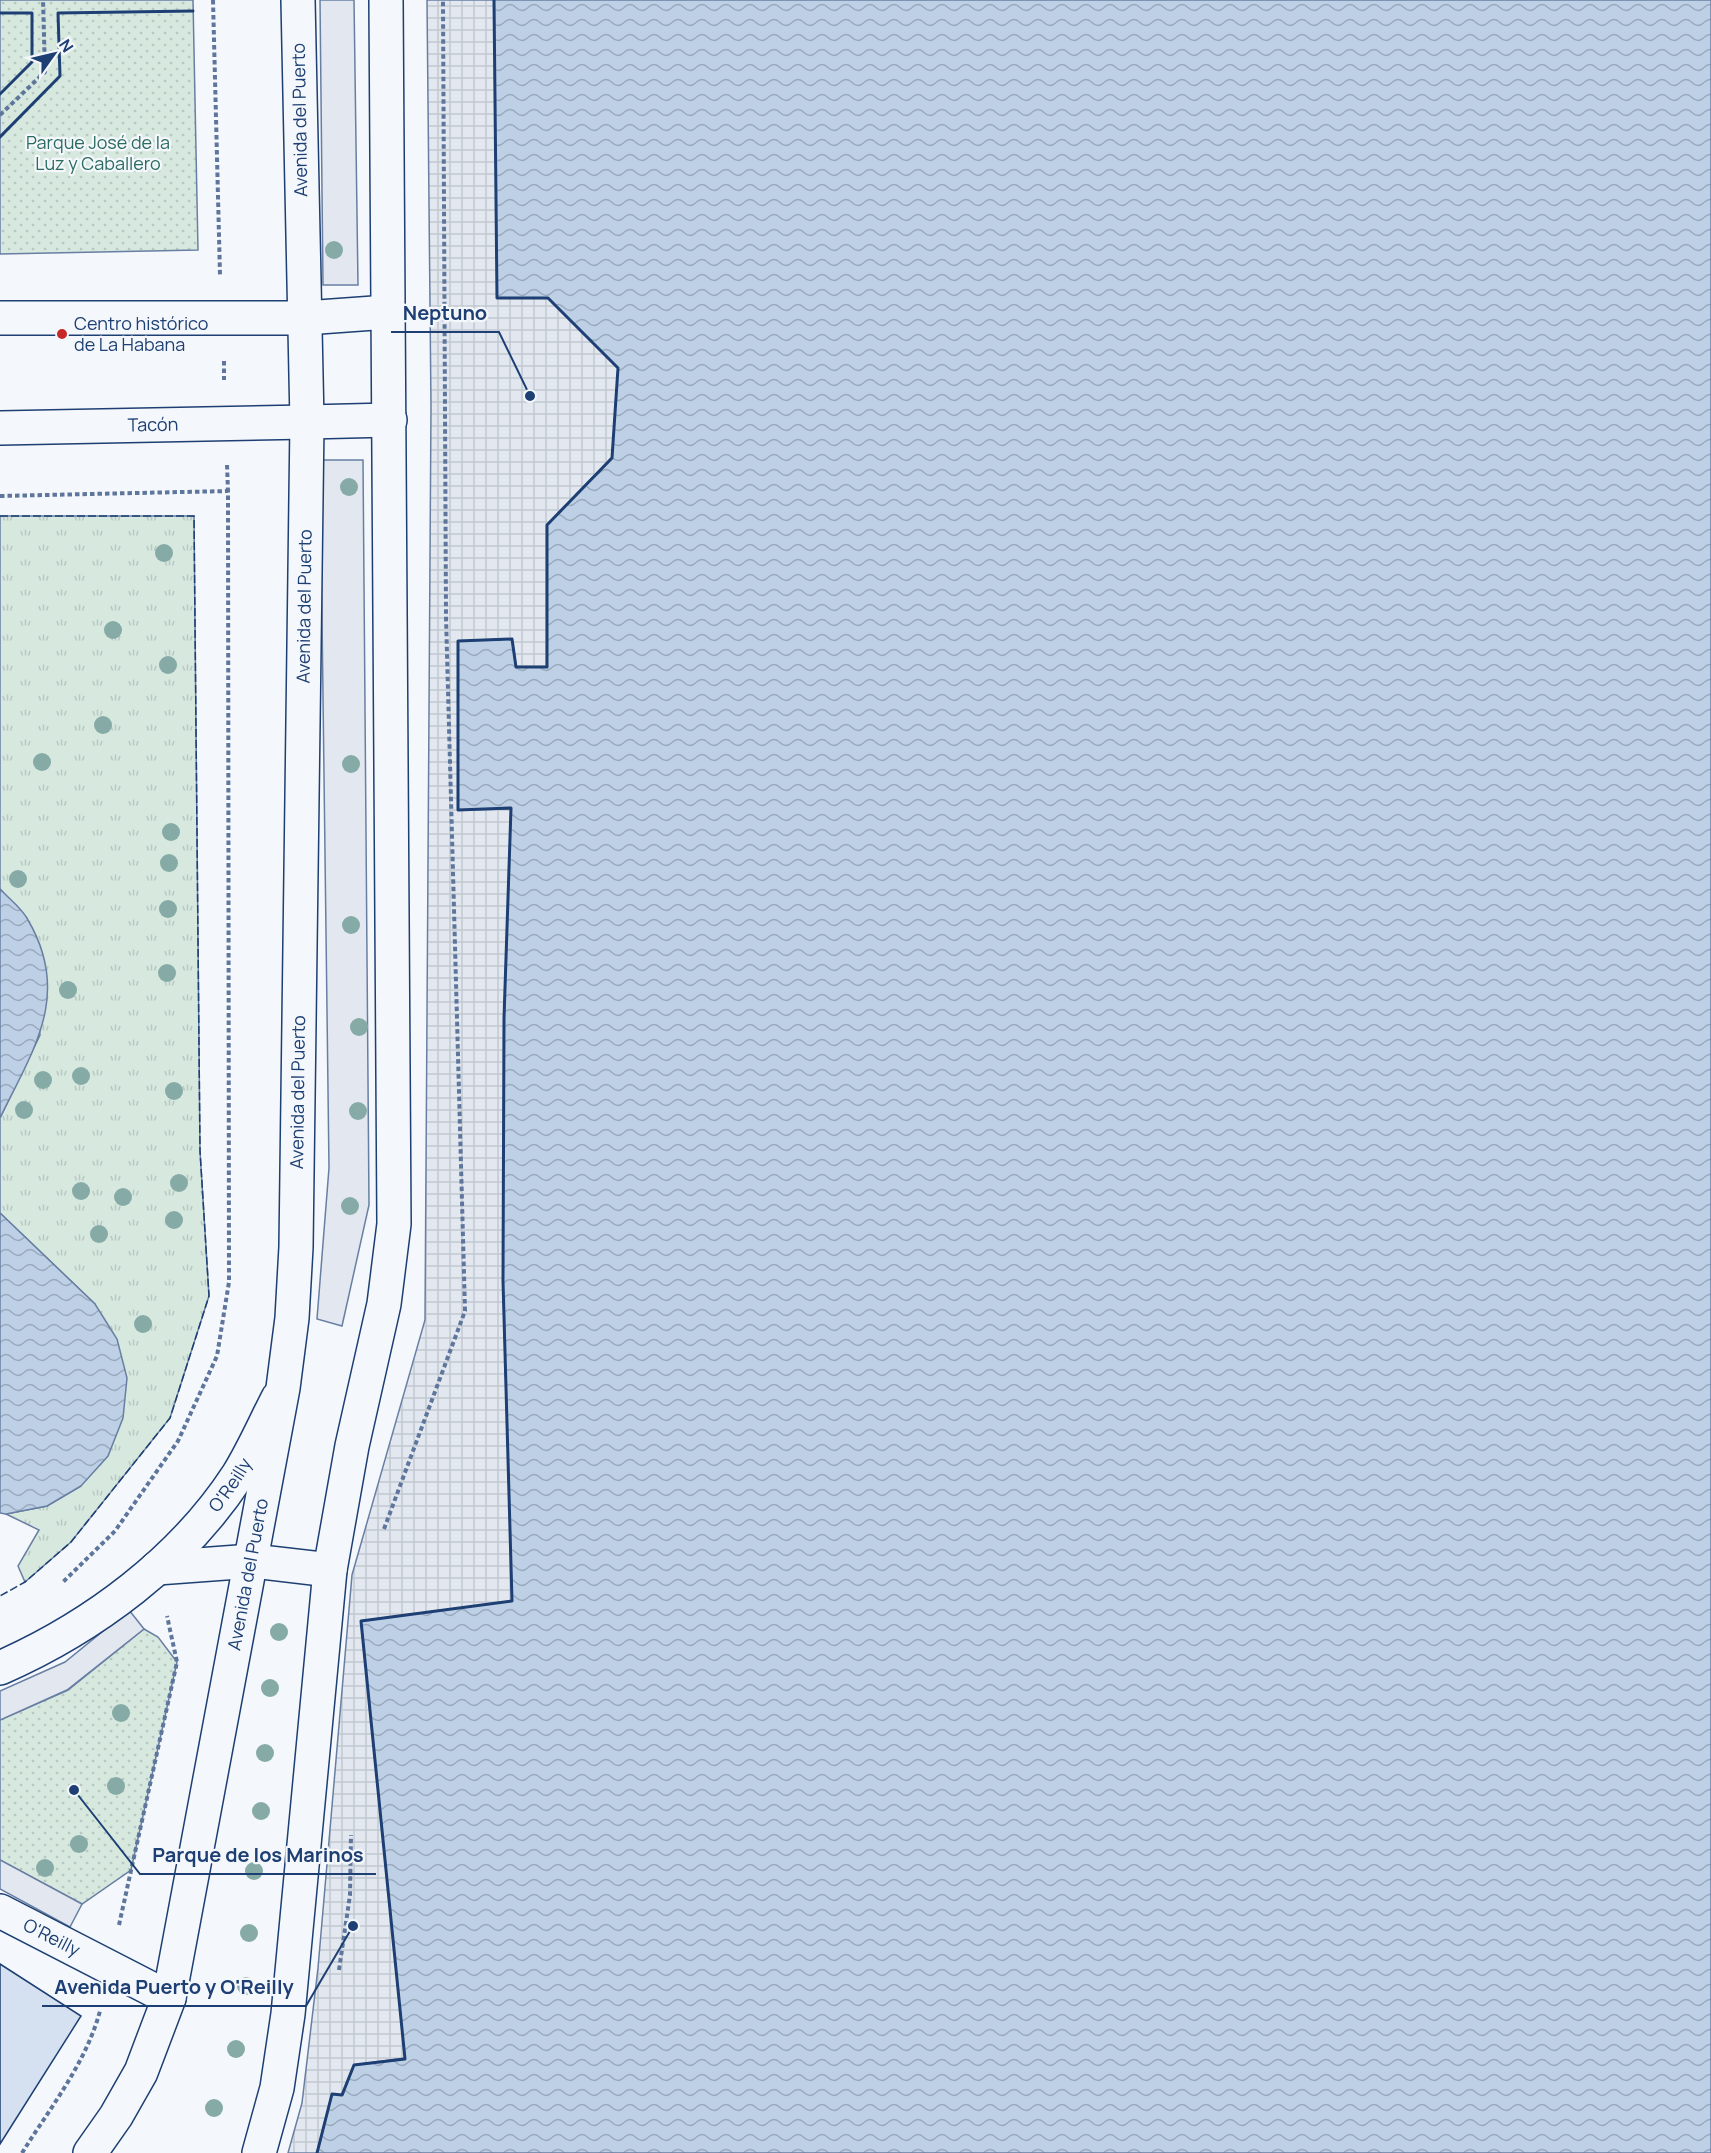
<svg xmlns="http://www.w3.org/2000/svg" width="1711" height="2153" font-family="Manrope,sans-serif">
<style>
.grass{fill:url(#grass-tufts);stroke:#687fa3;stroke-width:1.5}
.park{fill:url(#park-dots);stroke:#687fa3;stroke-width:1.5}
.parking{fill:#e3e8f0;stroke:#687fa3;stroke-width:1.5}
.plaza{fill:url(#plaza-grid);stroke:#687fa3;stroke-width:1.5}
.water{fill:url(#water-waves);stroke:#687fa3;stroke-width:1.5}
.building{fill:#d5e0f0;stroke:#1d3f73;stroke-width:1.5}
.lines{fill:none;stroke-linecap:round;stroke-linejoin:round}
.pedestrian-casing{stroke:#1d3f73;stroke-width:36}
.minor-casing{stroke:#1d3f73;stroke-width:36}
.primary-casing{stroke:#1d3f73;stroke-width:36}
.path{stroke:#5e769c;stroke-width:4;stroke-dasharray:4.5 3;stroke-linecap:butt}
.pedestrian{stroke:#f4f7fb;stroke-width:33}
.minor{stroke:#f4f7fb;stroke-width:33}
.primary{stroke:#f4f7fb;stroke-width:33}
.fence{stroke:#1d3f73;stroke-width:1.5;stroke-dasharray:8 3;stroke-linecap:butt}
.wall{stroke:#1d3f73;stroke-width:3}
.tree{fill:#86aba6}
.poi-dot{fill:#c62828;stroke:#f4f7fb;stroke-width:2}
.labels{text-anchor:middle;stroke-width:4.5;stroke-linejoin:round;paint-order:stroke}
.street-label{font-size:18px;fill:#1d3f73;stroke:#f4f7fb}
.park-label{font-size:18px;fill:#2c6c60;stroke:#f4f7fb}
.poi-label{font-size:18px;fill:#1d3f73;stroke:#f4f7fb;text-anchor:start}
.leader{fill:none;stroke:#1d3f73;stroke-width:2}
.callout-dot{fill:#1d3f73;stroke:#f4f7fb;stroke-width:2}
.callout-label{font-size:20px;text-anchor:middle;font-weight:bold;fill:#1d3f73;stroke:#f4f7fb;stroke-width:4.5;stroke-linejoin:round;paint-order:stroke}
</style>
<defs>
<pattern id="grass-tufts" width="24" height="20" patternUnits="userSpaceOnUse" patternTransform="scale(1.5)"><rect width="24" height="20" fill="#d7e8df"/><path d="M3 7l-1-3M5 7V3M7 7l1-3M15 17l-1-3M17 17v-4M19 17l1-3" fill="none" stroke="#b8c8c3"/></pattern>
<pattern id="park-dots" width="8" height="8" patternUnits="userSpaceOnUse" patternTransform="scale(1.5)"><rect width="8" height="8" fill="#d7e8df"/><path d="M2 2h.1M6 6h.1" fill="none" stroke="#b8c8c3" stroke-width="1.8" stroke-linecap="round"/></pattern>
<pattern id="plaza-grid" width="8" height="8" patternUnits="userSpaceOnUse" patternTransform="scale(1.5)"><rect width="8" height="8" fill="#e3e8f0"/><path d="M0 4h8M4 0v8" fill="none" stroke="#c2c8d1"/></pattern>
<pattern id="water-waves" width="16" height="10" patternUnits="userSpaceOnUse" patternTransform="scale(1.5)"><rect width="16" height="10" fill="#bed0e5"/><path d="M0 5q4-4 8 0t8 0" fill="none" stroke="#9aaabe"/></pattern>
</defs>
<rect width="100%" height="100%" fill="#f4f7fb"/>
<polygon class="grass" points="0,516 194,516 200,1151 209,1296 170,1418 71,1542 25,1582 18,1566 39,1530 6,1514 47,1506 81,1486 95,1304 0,1213 0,1118 40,1035 27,918 0,889"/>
<g class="park">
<polygon points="0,0 193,0 198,250 0,254"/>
<polygon points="144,1629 158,1637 177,1662 131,1870 82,1904 0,1860 0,1720 68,1690"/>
</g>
<g class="parking">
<polygon points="320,0 354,0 358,285 323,285"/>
<polygon points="320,460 363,460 369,1205 342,1326 317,1319 329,1168"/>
<polygon points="129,1610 144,1629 67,1690 0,1720 0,1691 65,1662"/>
<polygon points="0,1860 82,1904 70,1927 0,1889"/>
</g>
<polygon class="plaza" points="427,0 495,0 497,298 548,298 618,368 612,458 547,525 547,667 516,667 512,639 458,642 459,810 511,808 504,1018 503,1281 512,1601 361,1621 405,2059 342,2095 318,2153 288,2153 302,2103 318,1968 352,1575 425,1320 431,407"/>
<g class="water">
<polygon points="494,0 1711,0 1711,2153 317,2153 332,2094 343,2095 354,2065 405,2058 361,1621 512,1601 503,1281 504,1018 511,809 458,810 458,641 512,639 516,667 547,667 547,525 612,457 618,368 548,298 497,298"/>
<path d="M0,889C9,899 22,908 28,920C72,995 33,1050 0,1118Z"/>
<polygon points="0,1213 95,1304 117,1339 127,1378 123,1418 108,1456 81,1486 47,1506 6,1514 0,1513"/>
</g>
<polygon class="building" points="0,1964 81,2016 0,2144"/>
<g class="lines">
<g class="pedestrian-casing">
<g id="pedestrian">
<polyline points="0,318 305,318"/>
<path id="s1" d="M0,428L307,422"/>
</g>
</g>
<g class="minor-casing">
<g id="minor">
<polyline points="157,1568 252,1561"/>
<path id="s2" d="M0,1668C93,1627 182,1561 238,1475C253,1451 265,1423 278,1398"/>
<path id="s3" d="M0,1911L169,1998"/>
</g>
</g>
<g class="primary-casing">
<g id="primary">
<polyline points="305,318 388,312"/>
<polyline points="307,422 390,420"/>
<polyline points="252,1561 330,1570"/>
<path id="s4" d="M90,2153L116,2116L141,2072L169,1998L283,1388L292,1318L296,1247L307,422L298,0"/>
<polyline points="259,2153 277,2088 288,2014 330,1570 352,1446 384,1304 394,1224 386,0"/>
</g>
</g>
<g class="path">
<polyline points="213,0 220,275"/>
<polyline points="0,115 45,72 43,0"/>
<polyline points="224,361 224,380"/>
<polyline points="227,465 228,491"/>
<polyline points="0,496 228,491 229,1282 217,1356 178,1441 115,1531 63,1582"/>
<polyline points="384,1529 465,1311 446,617 443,0"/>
<polyline points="119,1925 177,1662 167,1616"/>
<polyline points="339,1970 350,1895 351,1835"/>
<path d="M22,2153C50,2108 86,2063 100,2011"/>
</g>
<use href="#pedestrian" class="pedestrian"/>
<use href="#minor" class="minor"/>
<use href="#primary" class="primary"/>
<polyline class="fence" points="0,516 194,516 200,1151 209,1296 170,1418 71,1542 25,1582 0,1596"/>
<g class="wall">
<polyline points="0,13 32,13 32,62 0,94"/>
<polyline points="0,137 60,76 58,13 193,11"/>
<polyline points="317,2153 332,2094 342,2095 354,2065 405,2059 361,1621 512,1601 503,1281 504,1018 511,808 458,810 458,641 512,639 516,667 547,667 547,525 612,458 618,368 548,298 497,298 494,0"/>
</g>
</g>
<g class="tree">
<circle cx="334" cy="250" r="9"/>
<circle cx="349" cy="487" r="9"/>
<circle cx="164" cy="553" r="9"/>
<circle cx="113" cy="630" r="9"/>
<circle cx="168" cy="665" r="9"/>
<circle cx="103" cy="725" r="9"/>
<circle cx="42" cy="762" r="9"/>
<circle cx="351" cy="764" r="9"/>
<circle cx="171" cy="832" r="9"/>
<circle cx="169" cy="863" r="9"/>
<circle cx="18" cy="879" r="9"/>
<circle cx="168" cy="909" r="9"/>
<circle cx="351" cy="925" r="9"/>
<circle cx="167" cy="973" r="9"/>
<circle cx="68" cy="990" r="9"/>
<circle cx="359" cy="1027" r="9"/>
<circle cx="81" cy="1076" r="9"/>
<circle cx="43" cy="1080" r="9"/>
<circle cx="174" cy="1091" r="9"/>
<circle cx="24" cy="1110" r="9"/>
<circle cx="358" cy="1111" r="9"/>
<circle cx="179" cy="1183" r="9"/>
<circle cx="81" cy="1191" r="9"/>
<circle cx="123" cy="1197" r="9"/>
<circle cx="350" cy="1206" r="9"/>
<circle cx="174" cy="1220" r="9"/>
<circle cx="99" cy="1234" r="9"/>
<circle cx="143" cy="1324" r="9"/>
<circle cx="279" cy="1632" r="9"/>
<circle cx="270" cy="1688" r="9"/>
<circle cx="121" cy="1713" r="9"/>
<circle cx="265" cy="1753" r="9"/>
<circle cx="116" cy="1786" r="9"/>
<circle cx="261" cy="1811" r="9"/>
<circle cx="79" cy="1844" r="9"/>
<circle cx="45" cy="1868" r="9"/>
<circle cx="254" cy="1871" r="9"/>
<circle cx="249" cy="1933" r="9"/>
<circle cx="246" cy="1986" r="9"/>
<circle cx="236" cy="2049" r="9"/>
<circle cx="214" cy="2108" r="9"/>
</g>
<circle class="poi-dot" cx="62" cy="334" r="6"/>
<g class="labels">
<g class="street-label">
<text transform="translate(300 120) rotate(-91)" y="6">Avenida del Puerto</text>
<text dy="6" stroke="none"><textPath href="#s1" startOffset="153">Tacón</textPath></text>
<text dy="6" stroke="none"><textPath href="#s4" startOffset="1578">Avenida del Puerto</textPath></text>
<text dy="6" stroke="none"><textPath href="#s4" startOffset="1092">Avenida del Puerto</textPath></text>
<text dy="6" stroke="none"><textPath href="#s2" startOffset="298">O'Reilly</textPath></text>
<text dy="6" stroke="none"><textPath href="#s4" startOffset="606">Avenida del Puerto</textPath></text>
<text dy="6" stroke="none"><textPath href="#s3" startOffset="58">O'Reilly</textPath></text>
</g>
<g class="park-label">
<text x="98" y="149">Parque José de la<tspan x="98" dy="21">Luz y Caballero</tspan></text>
</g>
<g class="poi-label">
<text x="74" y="330">Centro histórico<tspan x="74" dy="21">de La Habana</tspan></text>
</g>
</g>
<path class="leader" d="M530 396L499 332H391M74 1790L140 1874H376M353 1926L306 2006H42"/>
<g class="callout-dot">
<circle cx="530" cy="396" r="6"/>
<circle cx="74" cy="1790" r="6"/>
<circle cx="353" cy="1926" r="6"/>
</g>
<g class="callout-label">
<text x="445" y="320">Neptuno</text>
<text x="258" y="1862">Parque de los Marinos</text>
<text x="174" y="1994">Avenida Puerto y O'Reilly</text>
</g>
<g transform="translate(54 54) rotate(56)" stroke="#f4f7fb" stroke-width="4.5" paint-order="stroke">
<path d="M0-4.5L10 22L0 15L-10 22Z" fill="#1d3f73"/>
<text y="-9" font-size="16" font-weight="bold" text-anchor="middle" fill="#1d3f73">N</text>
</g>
</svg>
